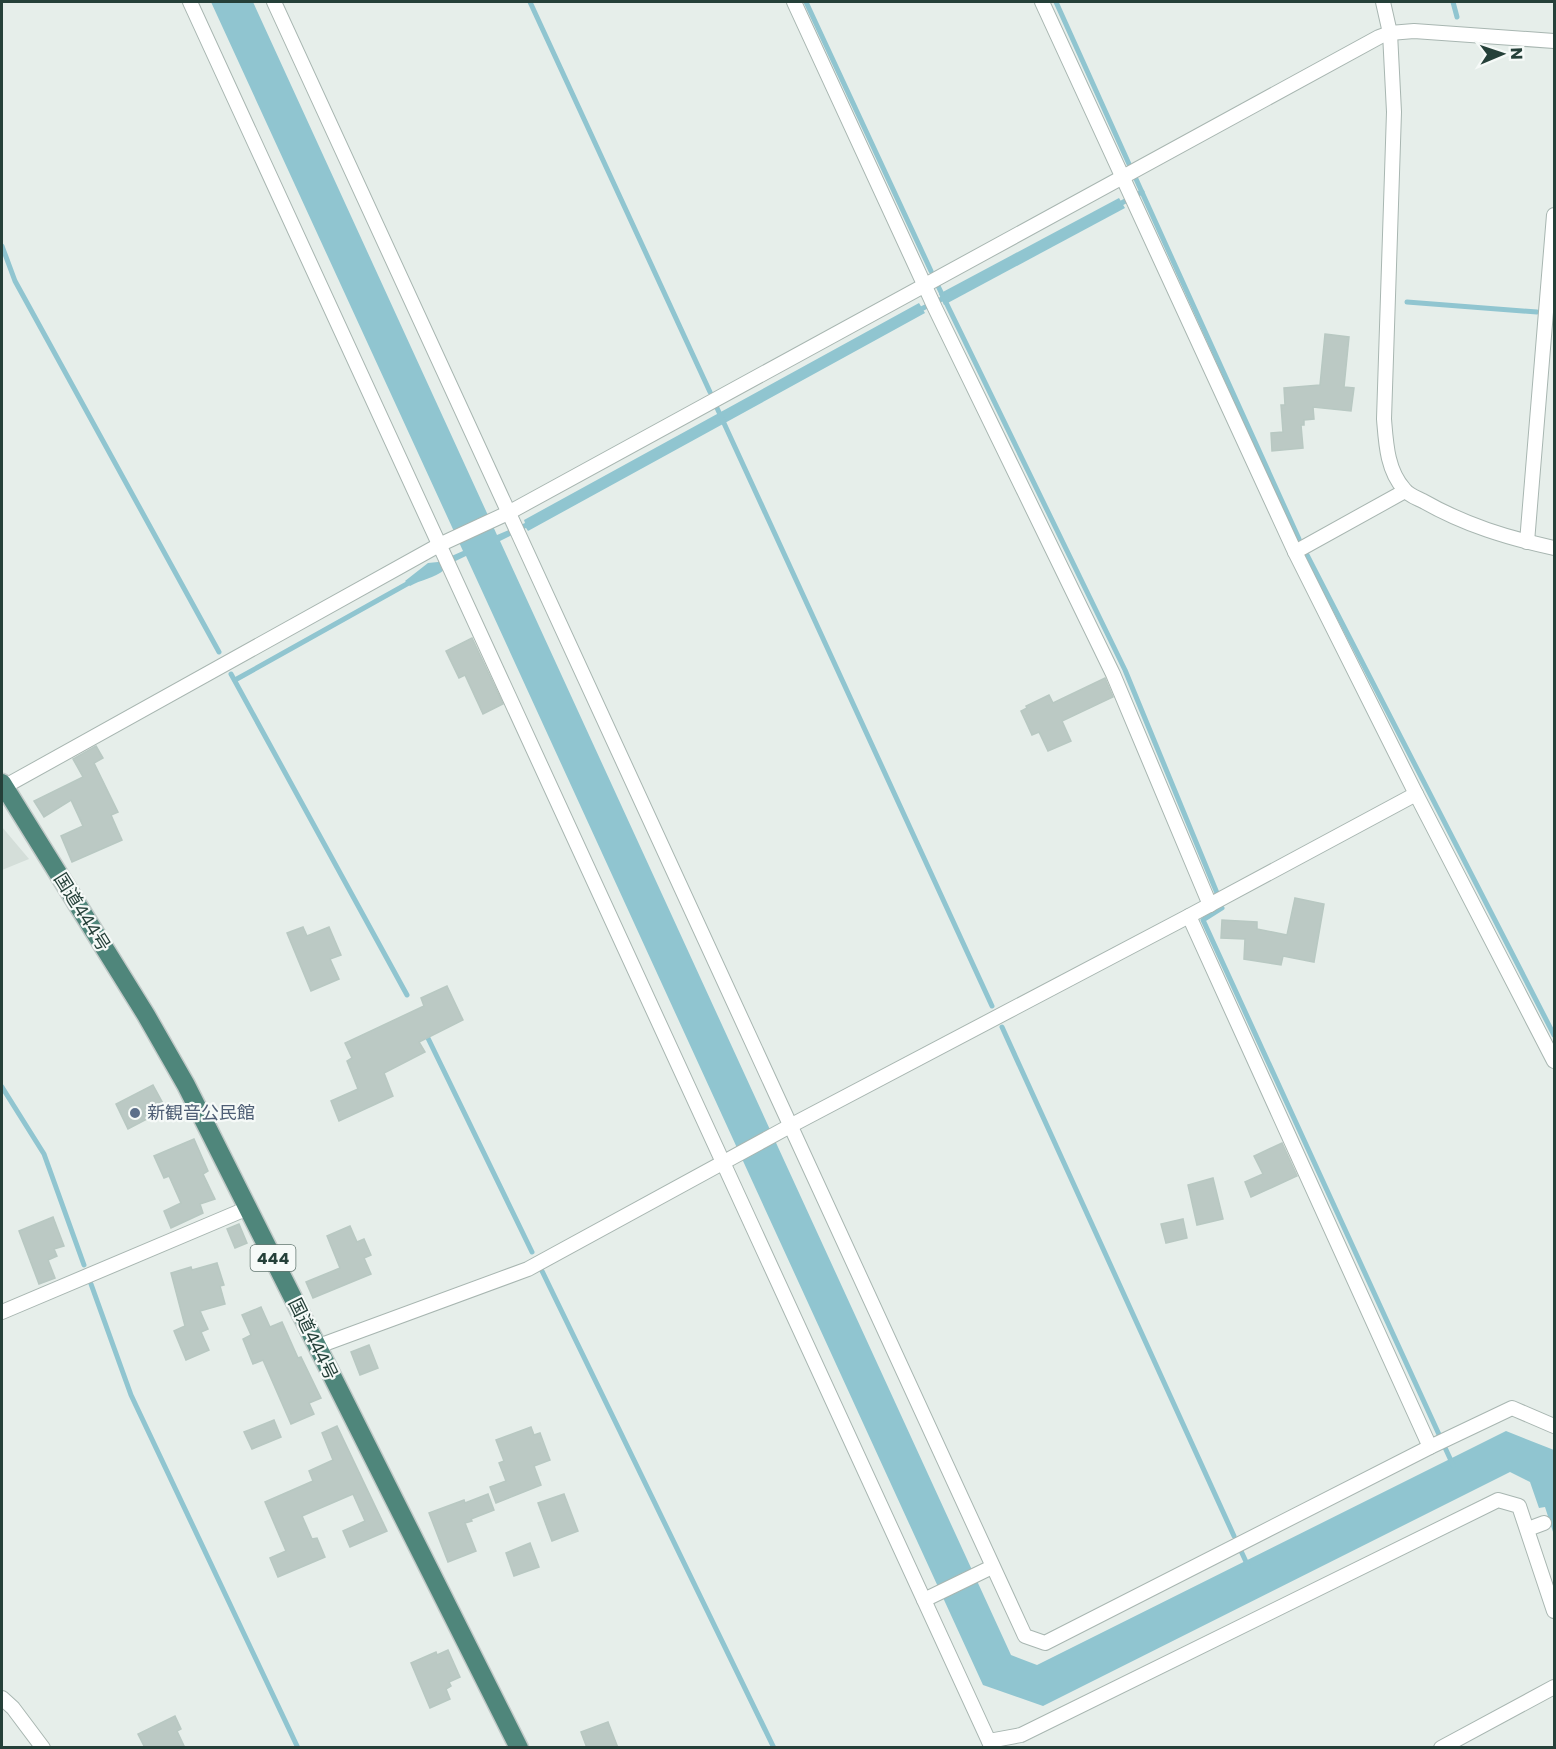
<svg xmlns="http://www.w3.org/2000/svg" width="1556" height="1749" font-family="Poppins,'Noto Sans JP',sans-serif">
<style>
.built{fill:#d4ded9}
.water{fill:#90c5d0}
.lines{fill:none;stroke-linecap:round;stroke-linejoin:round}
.stream{stroke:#90c5d0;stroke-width:5}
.building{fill:#bbc9c4;stroke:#b8c8c2;stroke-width:1.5}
.minor-casing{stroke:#a8b6b1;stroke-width:16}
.trunk-casing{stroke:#c2cac8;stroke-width:21}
.minor{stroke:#fff;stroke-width:14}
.trunk{stroke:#4f867b;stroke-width:18}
.service-dot{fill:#5c6f8a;stroke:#f6faf8;stroke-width:2}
.labels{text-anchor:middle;stroke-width:4.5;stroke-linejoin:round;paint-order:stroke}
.shield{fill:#f6faf8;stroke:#647872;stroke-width:1.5}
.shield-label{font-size:16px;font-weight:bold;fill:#254039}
.street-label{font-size:18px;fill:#254039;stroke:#f6faf8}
.service-label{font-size:18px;fill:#4e5e75;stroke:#f6faf8;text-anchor:start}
</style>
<rect width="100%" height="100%" fill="#e6eeea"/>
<polygon class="built" points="2,827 29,859 2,870"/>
<g class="water">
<path d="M211,2H253L497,535L525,523L524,520L919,303L925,313L528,531L526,528L500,541L1011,1655L1037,1665L1506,1431L1554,1450V1535L1545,1507L1539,1508L1530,1482L1510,1472L1043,1706L983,1685L466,556L443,567L444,570C435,578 420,580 410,586L405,581L428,563L438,562L463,551Z"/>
<polygon points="1119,198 1125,208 944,305 939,294"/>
</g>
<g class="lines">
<g class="stream">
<polyline points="530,2 710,392"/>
<polyline points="806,2 931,271"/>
<polyline points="1056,2 1129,164"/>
<polyline points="1453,2 1457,17"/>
<polyline points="1136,179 1299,539"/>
<polyline points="1116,206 1142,192"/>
<polyline points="2,246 15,281 219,652"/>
<polyline points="938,286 1125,670 1217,893"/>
<polyline points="1407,302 1537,312"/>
<polyline points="917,311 946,297"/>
<polyline points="717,408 992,1006"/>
<polyline points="1307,555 1554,1035"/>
<polyline points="231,674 407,995"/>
<polyline points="235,680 414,580"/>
<polyline points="1222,908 1203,920 1453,1465"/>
<polyline points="1002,1027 1234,1536"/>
<polyline points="425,1032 532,1252"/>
<polyline points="2,1087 44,1154 84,1265"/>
<polyline points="542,1271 774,1748"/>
<polyline points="91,1284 131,1395 298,1748"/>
<polyline points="1241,1551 1248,1566"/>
</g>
</g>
<g class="building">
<polygon points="1325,334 1349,337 1344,387 1354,388 1351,411 1313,407 1314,419 1304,420 1304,425 1301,425 1303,448 1272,451 1271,433 1283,432 1281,405 1285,405 1284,388 1320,385"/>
<polygon points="472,638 503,704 483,714 465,675 459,678 446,651"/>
<polygon points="1105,678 1113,697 1062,721 1071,741 1048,751 1039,732 1032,735 1021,711 1027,708 1026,706 1049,695 1053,703"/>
<polygon points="96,746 103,758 94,763 118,812 111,815 122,840 72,862 61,836 83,826 71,800 44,817 34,801 83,777 73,759"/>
<polygon points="1295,898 1324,904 1314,962 1283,956 1281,965 1244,959 1245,939 1221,938 1222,920 1257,922 1257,929 1287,935"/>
<polygon points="303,927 307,936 329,927 341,955 330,959 339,979 311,991 287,933"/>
<polygon points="447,986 463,1020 419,1042 425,1052 384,1073 393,1096 339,1121 331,1101 358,1089 347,1061 352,1058 345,1043 424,1006 421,998"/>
<polygon points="153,1085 166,1109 128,1129 116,1104"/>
<polygon points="194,1139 208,1171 203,1174 215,1199 200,1204 203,1213 171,1228 164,1211 181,1203 169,1176 164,1178 154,1156"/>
<polygon points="1282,1143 1297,1176 1251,1197 1245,1182 1263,1174 1254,1156"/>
<polygon points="1213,1178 1223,1219 1197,1225 1188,1185"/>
<polygon points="53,1217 64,1246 54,1249 57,1256 48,1260 55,1278 39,1284 19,1231"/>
<polygon points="1183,1219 1187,1238 1166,1243 1161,1224"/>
<polygon points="239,1224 247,1243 235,1248 227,1229"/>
<polygon points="350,1226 357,1242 364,1239 371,1255 364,1258 371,1274 313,1298 306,1282 340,1268 327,1236"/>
<polygon points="217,1263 224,1285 220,1286 225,1304 200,1311 208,1329 201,1332 209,1350 186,1360 174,1331 185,1326 171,1273 191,1267 192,1270"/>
<polygon points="261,1307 270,1327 282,1322 298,1358 301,1357 321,1398 309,1403 314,1414 291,1424 263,1360 253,1364 243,1339 251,1335 242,1315"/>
<polygon points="369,1345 378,1368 360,1375 351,1352"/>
<polygon points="274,1420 281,1437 252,1449 244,1432"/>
<polygon points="337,1426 387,1531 350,1547 343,1531 365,1521 353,1494 302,1516 312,1539 317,1538 325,1557 278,1577 270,1558 286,1551 265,1502 313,1481 309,1471 333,1460 322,1433"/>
<polygon points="531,1427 534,1435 540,1433 550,1460 534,1466 541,1485 496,1503 490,1487 506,1481 499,1463 504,1461 496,1440"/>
<polygon points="488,1494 494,1510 471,1519 472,1521 465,1523 476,1551 448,1562 429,1513 464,1500 465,1503"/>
<polygon points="564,1494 578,1531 552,1541 538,1503"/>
<polygon points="530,1543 539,1567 514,1576 506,1553"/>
<polygon points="448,1650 460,1677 449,1682 451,1686 446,1689 450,1699 430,1708 411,1663 436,1652 437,1655"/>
<polygon points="175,1716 181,1729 177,1731 185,1748 145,1748 138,1734"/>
<polygon points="608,1722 618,1748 587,1748 581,1732"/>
</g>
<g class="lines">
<g class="minor-casing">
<g id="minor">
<polyline points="190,2 992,1748"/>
<polyline points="274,2 1025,1636 1045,1643 1430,1447 1512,1408 1554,1426"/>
<polyline points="794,2 935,308 1113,674 1210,905"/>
<polyline points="1042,2 1295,552 1416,794 1554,1061"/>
<path d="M1383,2L1390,33L1394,112L1384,419C1386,443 1387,470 1404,489C1408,495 1417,498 1423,501C1465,525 1508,538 1554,548"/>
<polyline points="1527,542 1554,215"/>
<polyline points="1295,552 1405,491"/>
<polyline points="2,788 439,545 508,513 1379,37 1390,33 1414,31 1554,41"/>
<polyline points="1189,916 1430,1447"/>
<polyline points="2,1312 248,1208"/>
<polyline points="316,1347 528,1269 790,1126 1189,916 1416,794"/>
<polyline points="1528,1529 1544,1523"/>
<polyline points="924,1600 992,1567"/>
<polyline points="2,1698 13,1708 43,1748"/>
<polyline points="989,1741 1021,1735 1498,1500 1519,1506 1554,1611"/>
<polyline points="1441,1748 1554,1687"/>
</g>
</g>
<g class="trunk-casing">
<polyline id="trunk" points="2,783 146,1015 186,1085 519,1748"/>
</g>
<use href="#minor" class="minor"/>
<use href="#trunk" class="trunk"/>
</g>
<circle class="service-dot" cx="135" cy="1113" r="6"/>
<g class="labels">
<rect class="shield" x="250.5" y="1245" width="45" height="26" rx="4.5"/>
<g class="shield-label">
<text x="273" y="1264">444</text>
</g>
<g class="street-label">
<text transform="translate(82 912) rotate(58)" y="6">国道444号</text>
<text transform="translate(313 1339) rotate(64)" y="6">国道444号</text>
</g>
<g class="service-label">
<text x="147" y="1119">新観音公民館</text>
</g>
</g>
<rect width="1556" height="1749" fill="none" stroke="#254039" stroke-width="6"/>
<g transform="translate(1502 54) rotate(88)" stroke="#f6faf8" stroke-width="4.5" paint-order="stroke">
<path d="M0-4.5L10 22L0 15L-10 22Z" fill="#254039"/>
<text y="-9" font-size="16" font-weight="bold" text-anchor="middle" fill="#254039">N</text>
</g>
</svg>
